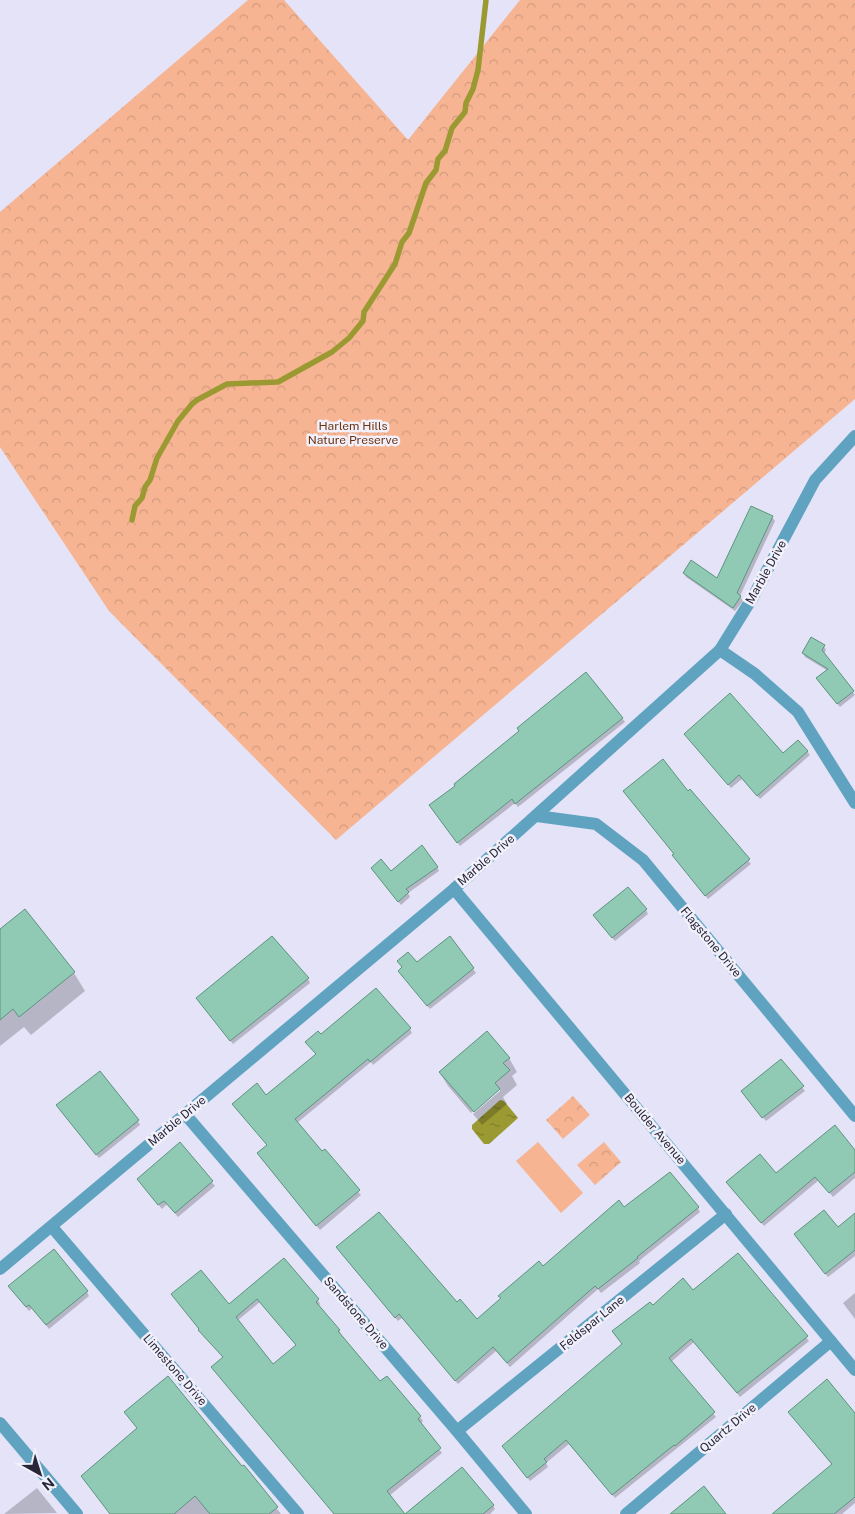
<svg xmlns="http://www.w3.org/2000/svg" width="855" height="1514" font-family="'Public Sans',sans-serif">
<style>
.grass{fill:#f6b492}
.park{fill:url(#park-crowns)}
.water{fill:url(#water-ripples)}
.shadow{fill:#0003;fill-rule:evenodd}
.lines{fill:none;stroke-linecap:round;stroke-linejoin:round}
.stream{stroke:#9b9a32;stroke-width:5.5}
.building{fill:#91cab4;stroke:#5c947f;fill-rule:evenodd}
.street{stroke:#5fa3c1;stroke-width:12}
.labels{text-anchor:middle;stroke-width:5;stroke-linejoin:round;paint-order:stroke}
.park-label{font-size:12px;fill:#6d3412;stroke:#f2f1fb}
.street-label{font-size:12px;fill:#282739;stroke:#f2f1fb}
</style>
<defs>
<pattern id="park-crowns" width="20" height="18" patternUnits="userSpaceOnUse" patternTransform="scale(1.25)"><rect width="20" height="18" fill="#f6b492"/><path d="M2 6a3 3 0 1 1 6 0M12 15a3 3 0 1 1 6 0" fill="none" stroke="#d39b7f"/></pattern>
<pattern id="water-ripples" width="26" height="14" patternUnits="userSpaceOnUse" patternTransform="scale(1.25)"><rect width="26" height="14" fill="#9b9a32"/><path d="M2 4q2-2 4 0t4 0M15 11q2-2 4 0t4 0" fill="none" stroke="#7e7e2b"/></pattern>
</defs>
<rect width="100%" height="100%" fill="#e4e3f7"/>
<polygon class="grass" points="538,1142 583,1193 561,1213 516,1161"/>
<g class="park">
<polygon points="248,0 284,0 408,140 520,0 855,0 855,399 336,840 109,611 0,447 0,212"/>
<polygon points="573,1096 590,1115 563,1139 546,1120"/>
<polygon points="604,1142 621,1162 595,1185 577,1165"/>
</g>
<polygon class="water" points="500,1100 504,1101 518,1118 489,1144 484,1144 472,1129 472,1125"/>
<g class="shadow">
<polygon points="772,517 775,521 740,596 743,601 735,611 686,577 684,573 717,580"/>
<polygon points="824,646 826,650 824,654 855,695 840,707 820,683 828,671 805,657 803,653"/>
<polygon points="622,718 625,722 518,807 515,803 460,846 433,810 456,787 520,732"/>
<polygon points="685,734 783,755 807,751 810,755 760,799 742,779 731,788"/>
<polygon points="690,790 751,864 708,899 676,859 675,854 688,792"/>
<polygon points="437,867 439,871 408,893 410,897 401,905 375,872 391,872"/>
<polygon points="646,910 648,914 615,941 597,920"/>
<polygon points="25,911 74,973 85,991 31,1035 24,1027 0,1046 0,931"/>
<polygon points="450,938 476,973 430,1009 402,975"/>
<polygon points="308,979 310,983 233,1044 200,1002"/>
<polygon points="410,1029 412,1033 373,1065 371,1062 297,1123 322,1153 361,1195 320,1230 261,1158 268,1146 236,1108 266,1097 317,1055 320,1036"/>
<polygon points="509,1058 517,1072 512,1076 517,1085 503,1097 507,1104 482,1125 473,1114 500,1091 500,1088 471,1113 448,1086 440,1073"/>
<polygon points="781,1061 805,1091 766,1121 745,1096"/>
<polygon points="60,1109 138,1121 140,1125 99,1158"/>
<polygon points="180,1144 215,1186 178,1217 167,1204 162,1209 141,1183"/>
<polygon points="855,1152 855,1178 833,1197 819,1180 764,1226 730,1187"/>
<polygon points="698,1208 700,1212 639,1261 640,1263 601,1293 598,1289 510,1367 496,1351 458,1384 402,1318 398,1321 340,1252 457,1304 477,1321 543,1267 624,1209"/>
<polygon points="855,1214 855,1256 828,1277 798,1239 838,1228"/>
<polygon points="738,1255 809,1341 740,1397 694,1342 671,1362 716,1417 615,1498 569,1444 546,1463 548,1467 530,1481 506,1450 623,1344"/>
<path d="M284,1259L318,1300L320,1304L318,1306L339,1330L341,1334L340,1336L380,1383L387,1377L420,1417L423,1421L420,1424L442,1453L389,1496L404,1514H335L224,1358L199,1330ZM260,1302L297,1346L273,1366L237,1321Z"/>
<polygon points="12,1290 87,1292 89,1296 49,1329 32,1308 29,1311"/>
<polygon points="855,1293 855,1319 843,1303"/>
<polygon points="789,1412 855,1415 855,1503 842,1514 774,1514 832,1465"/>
<polygon points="243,1467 281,1514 113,1514 242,1468"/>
<polygon points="37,1488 57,1513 4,1514"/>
<polygon points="493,1505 495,1509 490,1514 407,1514"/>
</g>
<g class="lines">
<polyline class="stream" points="132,520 135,506 142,498 145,487 150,480 157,458 178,421 192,404 197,400 227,384 278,382 332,352 349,338 363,321 364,312 395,264 402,242 409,233 426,183 436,170 438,159 445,151 452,128 465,112 466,103 473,89 478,70 486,0"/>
</g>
<g class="building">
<polygon points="751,506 773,516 737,593 741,596 733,608 683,573 691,560 717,578"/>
<polygon points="811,637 825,645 822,650 854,691 837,704 816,678 828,669 802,653"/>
<polygon points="586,672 623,718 515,804 512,799 457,843 429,805 455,786 454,784 519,731 517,728"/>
<polygon points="730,693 783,753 798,740 808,751 757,796 739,775 728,785 684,734"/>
<polygon points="663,759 688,791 690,789 750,859 705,896 672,855 674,854 623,791"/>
<polygon points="422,845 438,867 406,889 409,892 398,902 371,868 381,859 391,871"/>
<polygon points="628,887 647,909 612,938 593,915"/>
<polygon points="25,909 75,972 19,1017 13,1009 0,1020 0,929"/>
<polygon points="272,936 309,978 230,1041 196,998"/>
<polygon points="450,936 474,968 427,1006 398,971 402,967 397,961 408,952 417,962"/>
<polygon points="376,988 411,1028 370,1062 368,1059 295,1119 322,1151 325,1149 360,1190 316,1226 257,1153 267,1145 232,1104 257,1083 266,1095 316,1054 305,1042 318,1031 321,1034"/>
<polygon points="487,1031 510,1058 503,1063 510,1070 495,1083 500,1089 474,1112 439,1072"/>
<polygon points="781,1059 804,1086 762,1118 741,1091"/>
<polygon points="100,1071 139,1120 96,1155 56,1105"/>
<polygon points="835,1125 855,1150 855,1172 829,1193 815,1177 761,1223 726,1182 760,1154 776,1173"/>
<polygon points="180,1142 213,1181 175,1213 164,1201 158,1205 137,1179"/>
<polygon points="670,1172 699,1207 637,1257 638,1258 598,1289 595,1286 507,1363 493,1347 455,1381 399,1314 395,1318 336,1247 379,1212 457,1302 460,1299 477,1319 501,1298 498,1296 539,1261 543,1266 619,1200 624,1207"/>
<polygon points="824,1210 838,1227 855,1213 855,1250 825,1274 794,1234"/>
<polygon points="54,1249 88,1291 46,1325 29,1305 26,1307 8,1286"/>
<polygon points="738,1253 808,1336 737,1393 691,1339 669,1358 715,1412 675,1446 674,1445 612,1495 566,1440 544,1459 547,1462 527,1478 502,1446 622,1344 612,1331 650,1302 653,1305 683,1278 693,1290"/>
<path d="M284,1258L319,1299L316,1302L340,1330L338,1331L380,1381L387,1376L421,1416L418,1419L441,1448L387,1491L405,1514H334L211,1367L223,1357L198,1330L199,1329L171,1294L201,1270L229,1304ZM257,1299L296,1345L273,1364L236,1317Z"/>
<polygon points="168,1376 217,1436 242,1466 244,1465 278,1507 269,1514 210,1514 195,1496 174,1514 110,1514 81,1476 137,1428 124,1412"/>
<polygon points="827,1379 855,1413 855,1497 834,1514 772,1514 832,1464 788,1412"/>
<polygon points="462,1467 494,1505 483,1514 405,1514"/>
<polygon points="704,1486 726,1514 670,1514"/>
</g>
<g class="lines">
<g class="street">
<polyline points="720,650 755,674 798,712 855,803"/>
<polyline points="537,816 596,824 643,860 855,1116"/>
<polyline points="454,889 855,1370"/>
<polyline points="185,1114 457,1431 526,1514"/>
<polyline points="52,1227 298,1514"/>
<polyline points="0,1269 454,889 720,650 754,595 815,480 855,436"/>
<polyline points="0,1423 77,1514"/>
<polyline points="457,1431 726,1214"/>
<polyline points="626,1514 831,1341"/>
</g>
</g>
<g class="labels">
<g class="park-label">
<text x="353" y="430">Harlem Hills<tspan x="353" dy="14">Nature Preserve</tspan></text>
</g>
<g class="street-label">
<text transform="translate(766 572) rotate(-61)" y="4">Marble Drive</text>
<text transform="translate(486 860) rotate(-41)" y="4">Marble Drive</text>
<text transform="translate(711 942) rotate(50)" y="4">Flagstone Drive</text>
<text transform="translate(177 1121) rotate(-40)" y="4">Marble Drive</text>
<text transform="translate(655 1129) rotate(50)" y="4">Boulder Avenue</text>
<text transform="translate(356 1313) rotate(49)" y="4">Sandstone Drive</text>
<text transform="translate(592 1323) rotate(-39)" y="4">Feldspar Lane</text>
<text transform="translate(175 1370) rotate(49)" y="4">Limestone Drive</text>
<text transform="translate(728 1428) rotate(-40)" y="4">Quartz Drive</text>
</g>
</g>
<g transform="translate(40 1474) rotate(141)" stroke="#f2f1fb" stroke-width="4" paint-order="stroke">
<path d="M0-4L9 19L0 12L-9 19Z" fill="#282739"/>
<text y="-8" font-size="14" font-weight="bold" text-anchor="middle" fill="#282739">N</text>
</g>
</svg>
